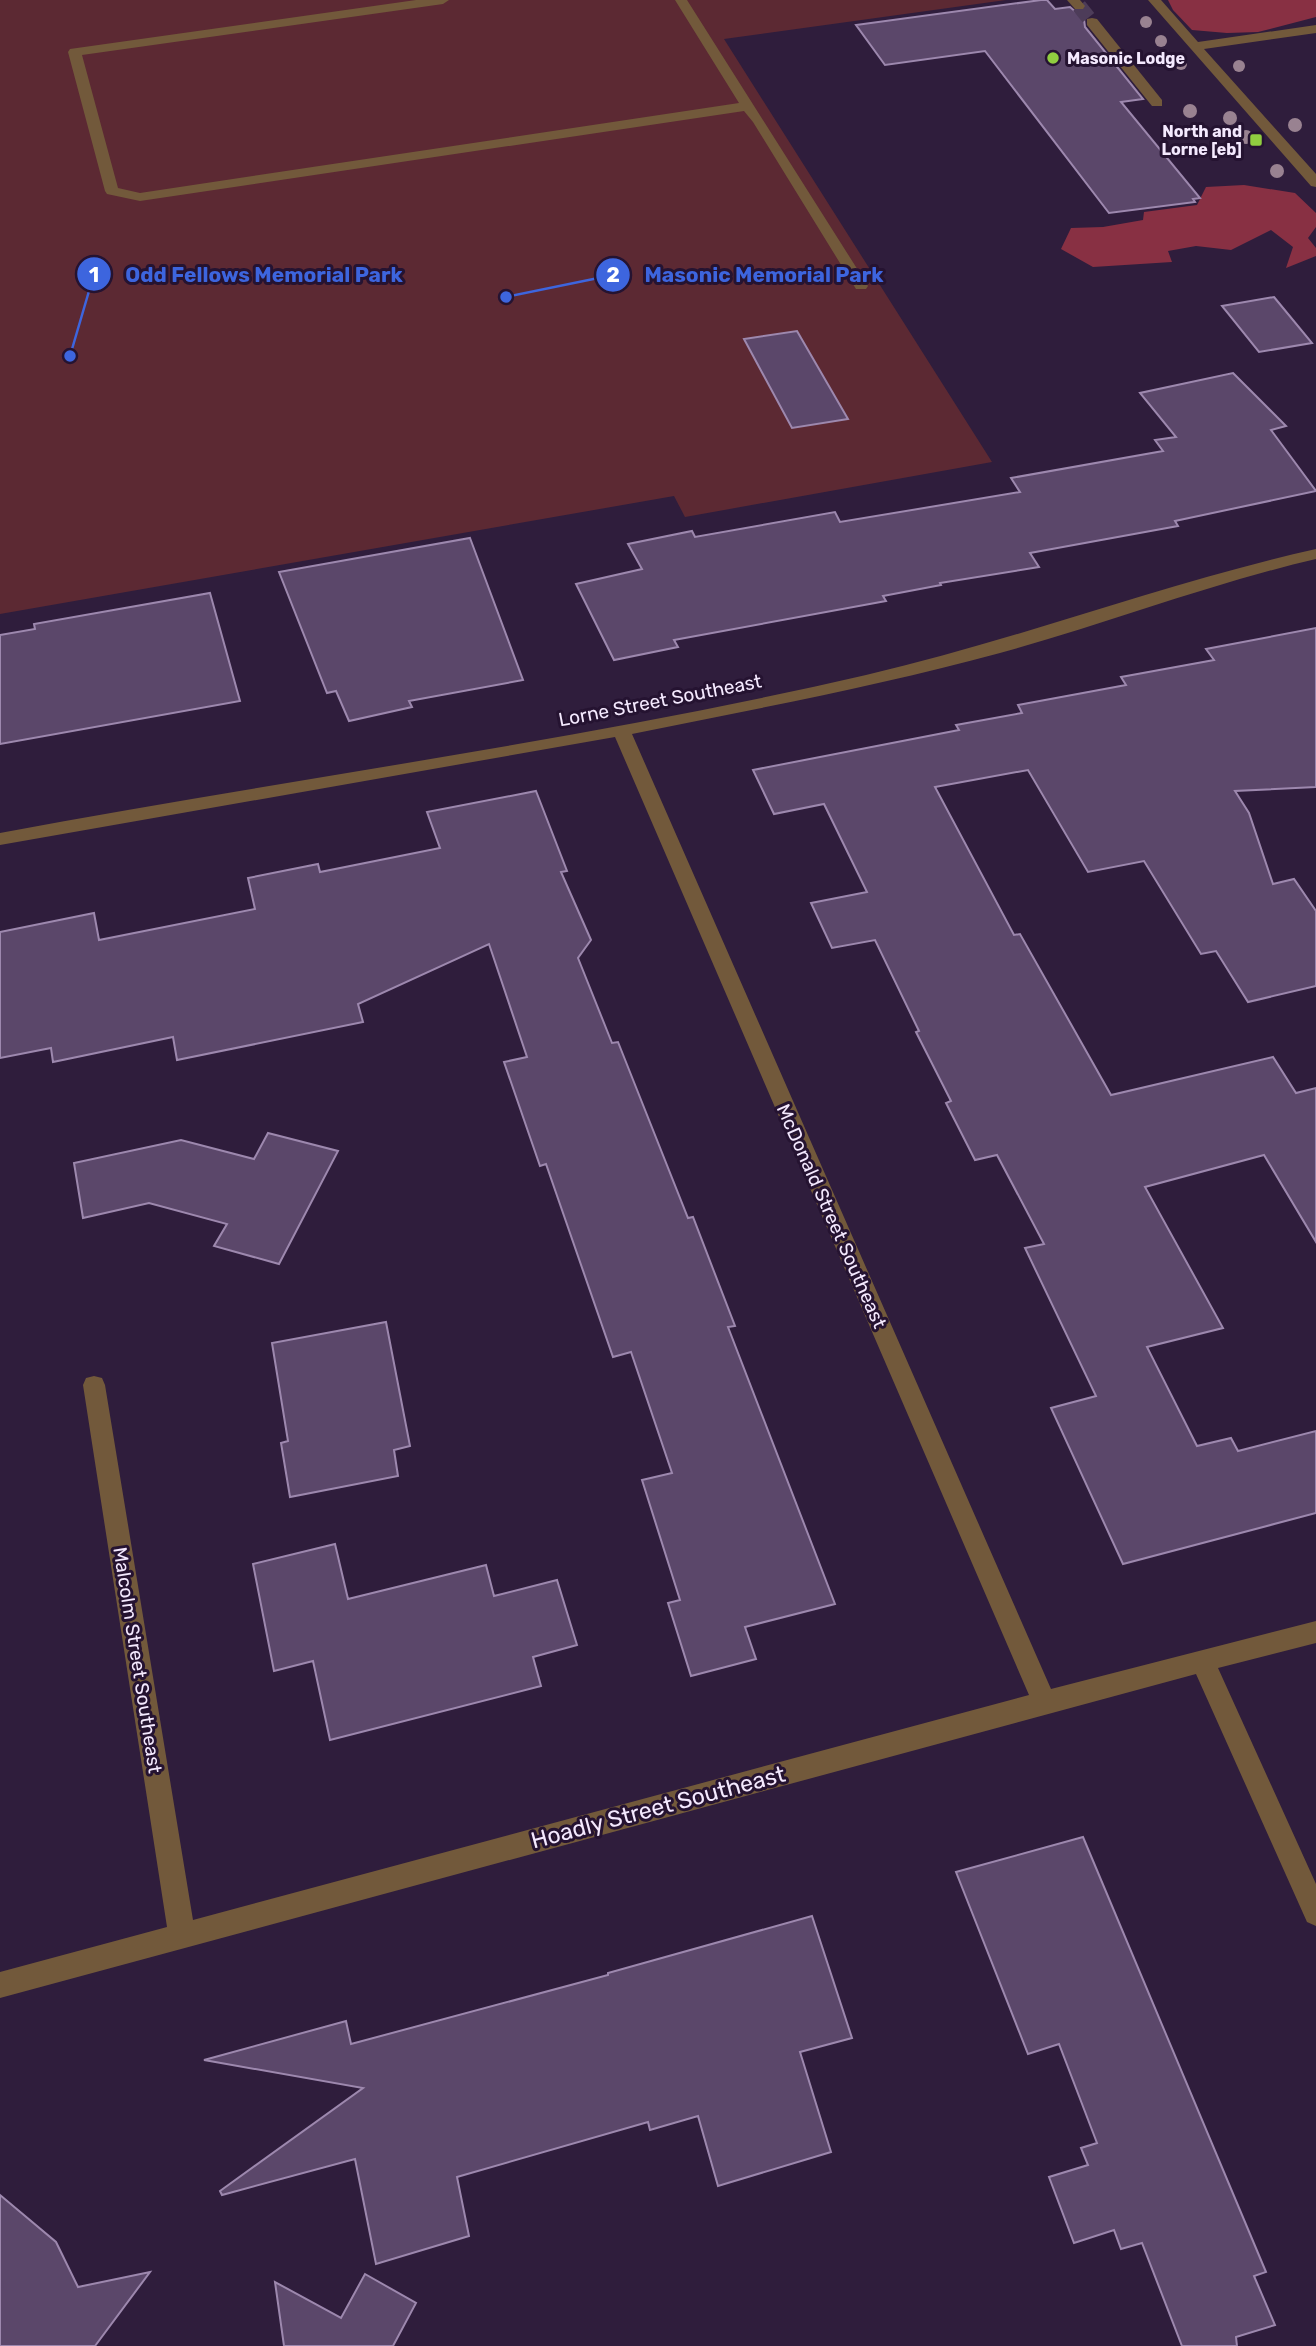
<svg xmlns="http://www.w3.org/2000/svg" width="1316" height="2346" font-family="Rubik,sans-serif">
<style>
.green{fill:#5c2933}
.forest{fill:#883043}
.building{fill:#5b476a;stroke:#9d88ae;stroke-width:2}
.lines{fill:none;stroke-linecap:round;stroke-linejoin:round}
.minor-tunnel{stroke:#4d3c59;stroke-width:15;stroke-dasharray:15 7;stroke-linecap:butt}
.minor{fill:#72593b;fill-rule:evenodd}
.tree{fill:#998291}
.poi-dot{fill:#90cd40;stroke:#251331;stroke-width:2.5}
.labels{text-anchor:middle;stroke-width:6;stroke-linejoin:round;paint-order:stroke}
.far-poi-label{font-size:16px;font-weight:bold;fill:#f4e9fe;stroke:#251331;text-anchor:start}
.street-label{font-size:19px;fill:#f4e9fe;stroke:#251331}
.near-street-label{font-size:23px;fill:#f4e9fe;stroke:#251331}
.leader{fill:none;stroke:#3d65de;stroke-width:2.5}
.callout-dot{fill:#3d65de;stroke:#251331;stroke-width:2.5}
.mark-label{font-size:21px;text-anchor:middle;font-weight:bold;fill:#fff}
.callout-label{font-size:21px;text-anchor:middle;font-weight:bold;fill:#3d65de;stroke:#251331;stroke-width:6;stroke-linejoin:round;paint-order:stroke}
</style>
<rect width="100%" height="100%" fill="#2f1d3c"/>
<polygon class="green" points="0,0 1006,0 724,39 992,462 685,517 674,496 0,614"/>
<g class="forest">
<polygon points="1168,0 1316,0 1316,17 1258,32 1227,33 1192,30 1173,10"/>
<polygon points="1244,185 1295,193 1316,213 1316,227 1308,238 1316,248 1316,256 1286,268 1293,247 1271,230 1231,250 1196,246 1168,251 1172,262 1093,267 1061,249 1071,228 1103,227 1143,220 1144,212 1197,205 1206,187"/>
</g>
<g class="building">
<polygon points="1041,0 1047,0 1055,9 1070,7 1084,19 1085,27 1143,99 1121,102 1200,198 1193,199 1195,202 1109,213 985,51 885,65 856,25"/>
<polygon points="1274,297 1312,343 1259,352 1222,306"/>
<polygon points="797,331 848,419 792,428 744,339"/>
<polygon points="1233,373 1286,426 1271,430 1316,491 1175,521 1178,526 1030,553 1039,567 940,583 941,585 883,596 886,601 674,640 678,647 614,660 576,584 642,569 628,544 692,531 695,537 835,512 840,522 1020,492 1011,478 1163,451 1155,440 1176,437 1140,393"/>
<polygon points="470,538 523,680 409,701 412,707 349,721 336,691 327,693 279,572"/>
<polygon points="210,593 240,701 0,744 0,635 35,629 34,624"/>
<polygon points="1316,628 1316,787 1235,791 1249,813 1273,884 1294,879 1316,911 1316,986 1248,1002 1216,951 1201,954 1144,861 1088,872 1028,770 935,787 1014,935 1020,934 1111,1095 1273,1057 1296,1093 1316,1088 1316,1242 1264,1155 1145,1187 1223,1328 1147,1347 1197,1446 1231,1438 1238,1451 1316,1431 1316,1513 1123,1564 1051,1408 1096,1396 1025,1248 1044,1244 997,1155 975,1160 946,1103 951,1101 916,1032 919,1031 875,940 832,948 811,903 867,892 824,804 774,814 753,770 959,730 956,725 1022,713 1018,705 1126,685 1121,677 1214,660 1206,649"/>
<polygon points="536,791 567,871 561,872 591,940 578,958 612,1043 618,1042 688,1218 693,1217 735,1326 728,1327 835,1604 745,1627 756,1659 691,1676 668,1603 680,1600 642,1480 672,1473 631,1352 613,1357 546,1164 540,1166 504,1062 527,1057 489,944 358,1004 363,1022 177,1060 173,1037 53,1062 51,1048 0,1058 0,932 94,913 99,940 255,909 248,878 318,864 320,872 440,848 427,812"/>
<polygon points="268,1133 338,1151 279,1264 214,1246 227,1224 149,1203 83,1218 74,1163 181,1140 254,1159"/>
<polygon points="386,1322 410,1446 394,1450 398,1476 290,1497 281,1443 288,1441 272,1343"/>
<polygon points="335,1544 348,1599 486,1565 494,1596 557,1580 577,1645 533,1657 541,1686 330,1740 313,1661 274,1671 253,1564"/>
<polygon points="1083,1837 1266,2272 1254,2276 1275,2325 1236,2337 1237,2346 1182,2346 1142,2243 1121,2249 1114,2230 1074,2243 1049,2177 1088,2165 1081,2148 1097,2143 1059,2044 1028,2054 956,1872"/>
<polygon points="812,1916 852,2038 800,2052 831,2152 718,2186 698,2116 650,2130 648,2122 457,2177 469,2236 376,2264 355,2159 222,2195 220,2191 363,2088 204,2060 346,2021 351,2044 608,1975 608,1973"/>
<polygon points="0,2195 56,2242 78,2287 150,2272 95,2346 0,2346"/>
<polygon points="365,2274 416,2303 393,2346 284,2346 275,2282 341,2318"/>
</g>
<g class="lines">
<polyline class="minor-tunnel" points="1079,6 1092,22"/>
<g class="minor">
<polygon points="416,0 449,0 443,4 82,55 118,188 140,193 739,103 675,0 687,0 868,286 866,289 856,289 753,122 744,111 140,201 107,194 105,191 68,52 70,49"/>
<polygon points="1067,0 1080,0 1085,6 1083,9 1075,9"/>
<polygon points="1148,0 1161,0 1198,42 1316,25 1316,33 1204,49 1316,174 1316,187 1311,186"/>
<polygon points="1092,18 1097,19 1162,100 1162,106 1152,106 1087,25 1087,19"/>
<path d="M1316,549V559C1209,584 1106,624 1000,653C879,686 755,709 632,734L1051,1689L1316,1621V1643L1218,1668L1316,1884V1926L1307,1922L1196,1674L0,1998V1972L167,1927L83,1385L86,1378L94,1376L102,1378L105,1385L193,1920L1029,1695L615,737L0,845V833C288,779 580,741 866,675C1018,640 1164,583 1316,549Z"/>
</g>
</g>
<g class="tree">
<circle cx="1146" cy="22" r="6"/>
<circle cx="1161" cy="41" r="6"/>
<circle cx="1181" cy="64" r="6"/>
<circle cx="1239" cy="66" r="6"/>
<circle cx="1190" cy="111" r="7"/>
<circle cx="1230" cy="118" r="7"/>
<circle cx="1295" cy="125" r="7"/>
<circle cx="1246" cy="137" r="7"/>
<circle cx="1277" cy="171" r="7"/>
</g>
<g class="poi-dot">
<circle cx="1053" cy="58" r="7"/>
<rect x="1249" y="133" width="14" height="14" rx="3.5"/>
</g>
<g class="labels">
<g class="far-poi-label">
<text x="1067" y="64">Masonic Lodge</text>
<text x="1242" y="137" text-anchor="end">North and<tspan x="1242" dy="18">Lorne [eb]</tspan></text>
</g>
<g class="street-label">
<text transform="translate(660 700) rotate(-11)" y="7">Lorne Street Southeast</text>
<text transform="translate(832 1216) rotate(66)" y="7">McDonald Street Southeast</text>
<text transform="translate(138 1660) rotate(81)" y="7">Malcolm Street Southeast</text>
</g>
<g class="near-street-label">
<text transform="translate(658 1807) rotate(-15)" y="8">Hoadly Street Southeast</text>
</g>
</g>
<path class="leader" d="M70 356L94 274M506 297L613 275"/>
<g class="callout-dot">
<circle cx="70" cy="356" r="7"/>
<circle cx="506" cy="297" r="7"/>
<circle cx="94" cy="274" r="18"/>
<circle cx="613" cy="275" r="18"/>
</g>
<g class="mark-label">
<text x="94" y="282">1</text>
<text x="613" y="282">2</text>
</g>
<g class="callout-label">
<text x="264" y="282">Odd Fellows Memorial Park</text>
<text x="764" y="282">Masonic Memorial Park</text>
</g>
</svg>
